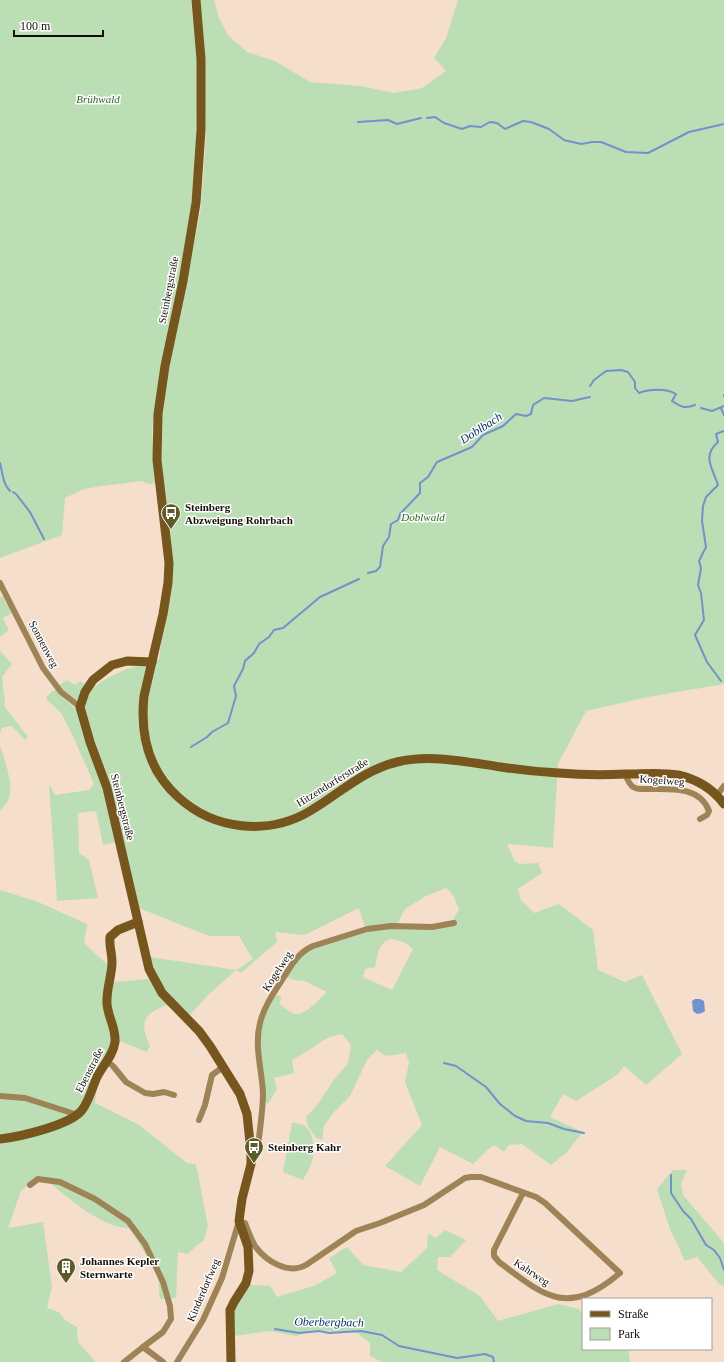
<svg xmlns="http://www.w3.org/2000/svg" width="724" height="1362" font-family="Georgia,serif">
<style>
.green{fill:#bcdeb5;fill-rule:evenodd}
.water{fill:#7192cc}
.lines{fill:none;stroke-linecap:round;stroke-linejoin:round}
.stream{stroke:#7192cc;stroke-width:2}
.street{stroke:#9e8356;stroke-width:6}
.secondary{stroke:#76561c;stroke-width:9}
.labels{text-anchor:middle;stroke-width:3;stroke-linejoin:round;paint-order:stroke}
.park-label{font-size:11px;font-style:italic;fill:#28671b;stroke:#fff}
.street-label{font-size:11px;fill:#150e07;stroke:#fff}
.poi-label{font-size:11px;font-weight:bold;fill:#150e07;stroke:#fff;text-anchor:start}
.water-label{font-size:12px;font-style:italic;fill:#0a2f74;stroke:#fff}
</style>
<rect width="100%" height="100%" fill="#f5decc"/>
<g class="green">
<polygon points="0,0 191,0 197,60 196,143 190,221 158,386 152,431 155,483 149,484 142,481 102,486 84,489 65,498 62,535 0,558"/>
<path d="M198,0H214L219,18L228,35L247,52L275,61L310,82L361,86L394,93L422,88L446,71L434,58L446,38L458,0H724V684L648,697L586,711L558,764L553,848L507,844L515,861L520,864L538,863L542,873L518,889L521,900L534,913L559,904L593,930L598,970L625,982L642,975L682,1054L646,1085L624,1066L617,1075L576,1101L563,1094L550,1117L583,1132L566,1153L551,1165L522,1144L509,1145L504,1152L496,1146H492L473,1164L440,1147L420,1186L385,1166L422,1125L405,1082L409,1063L406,1053L386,1056L377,1050L367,1060L350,1096L334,1112L324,1126L322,1140L316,1138L308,1126L306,1119L307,1116L318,1104L333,1081L348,1063L351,1045L342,1034C323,1037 318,1046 302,1054C298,1057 295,1057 292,1061L294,1073L274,1078L277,1089L268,1104L265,1101L259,1046L262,1022L273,997L278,995L282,998L279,1004C284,1007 290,1013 296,1014C304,1016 321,998 327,992L305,981L294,980L286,977L295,963L307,951L368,930L458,924L453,920L459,909L453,895L446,888L426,896L405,909L397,925L382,924L365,927L359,908L305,935L275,932L277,942L241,973L236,970L208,995L189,1016L159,984L150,957L236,970L253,959L239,936H209L139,908L82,707C84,703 86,697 89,693C104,674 137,666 159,659L171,578L159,442L164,393L201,207L206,137L203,59ZM392,939L404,942L413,949L392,990L363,977L365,969L375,967C378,955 378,941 392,939Z"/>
<polygon points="2,596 12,613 3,618 9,630 0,637 0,597"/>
<polygon points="0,651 12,664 2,677 5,703 4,706 28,737 25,740 12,726 2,728 0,733"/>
<polygon points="67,680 75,685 80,681 86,685 77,700 74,701 59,686"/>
<polygon points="56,689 64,699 78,711 80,725 99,774 117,842 103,845 96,811 78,813 79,853 89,860 98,898 57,901 49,784 55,795 89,790 94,784 72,734 61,713 47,700 47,696"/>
<path d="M0,746C4,757 12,781 10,792C10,800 5,805 0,811Z"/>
<path d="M0,890L36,901L87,924L84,943L112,969L114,982L149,979L160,996L167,1005C143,1014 139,1022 150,1046L147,1052L120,1041L97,1083L95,1103L139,1125L187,1163L196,1164L208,1226L204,1240L197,1245L188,1254L178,1252L176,1298L160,1299L158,1278L152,1264L129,1228C98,1227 64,1194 40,1175L21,1191L8,1228L43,1222L52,1287L47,1308L59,1312L65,1320L77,1327L78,1342L96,1362H0Z"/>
<path d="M292,1123C297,1123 301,1124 305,1126C313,1132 315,1147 313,1156C312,1165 307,1173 303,1180L283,1172Z"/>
<polygon points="673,1170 687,1170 681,1183 683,1195 724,1243 724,1286 719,1284 697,1257 685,1261 670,1229 657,1189"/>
<polygon points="445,1230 466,1240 450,1257 438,1257 437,1270 480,1296 498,1321 558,1304 579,1309 583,1316 583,1349 628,1349 630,1362 382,1362 370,1356 370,1343 357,1333 313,1330 296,1336 270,1331 233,1336 234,1307 248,1285 270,1286 277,1297 316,1285 337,1273 329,1258 347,1247 363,1265 401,1272 427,1248 428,1233 435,1238"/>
</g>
<polygon class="water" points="695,999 700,999 704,1001 705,1011 702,1013 697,1014 693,1011 692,1001"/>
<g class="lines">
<g class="stream">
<polyline points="427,118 435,117 444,123 462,129 470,126 481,127 490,122 497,123 505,129 523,121 531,122 549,129 564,140 581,144 592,142 601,142 626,152 648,153 689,132 724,124"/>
<polyline points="358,122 388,120 397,124 421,118"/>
<path d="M590,386L594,380L606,371L621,370L628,372L635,382V388L639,393C649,389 666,388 676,394L672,401C681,407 685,409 695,405"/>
<polyline points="724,395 724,396"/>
<polyline points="701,408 712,411 724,406"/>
<polyline points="721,408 724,415"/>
<path d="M0,463C3,473 2,483 10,491"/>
<polyline points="13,492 16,494 30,512 44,539"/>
<polyline points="368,573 376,571 380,567 383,546 389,537 391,524 398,520 400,514 420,493 420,483 428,477 437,462 472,447 483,435 503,426 516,414 526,416 531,414 533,405 544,398 572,401 590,397"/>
<path d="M721,681L707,662L695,635L704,620L701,593L698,585L701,568L699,561L706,547L702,521L703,506L706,497L718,485C712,467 702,456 718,442L716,434L724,431"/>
<polyline points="191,747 207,737 212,732 228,723 236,696 234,686 243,669 245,661 254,653 259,644 269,637 274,630 283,628 320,597 359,579"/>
<polyline points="444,1063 456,1066 486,1087 500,1104 515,1116 526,1121 548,1123 564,1129 584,1133"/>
<polyline points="671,1175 671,1193 683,1211 691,1219 706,1245 714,1250 720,1258 724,1270"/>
<polyline points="275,1329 299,1333 319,1331 329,1333 361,1331 382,1335 399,1346 457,1358 485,1354 493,1357 494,1362"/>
</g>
<g class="street">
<polyline points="0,583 43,668 61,692 80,707"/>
<path d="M625,774C627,779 629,784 633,787C638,790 644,789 649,789C670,789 700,786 709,811L707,815L700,819"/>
<polyline points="717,795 724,786"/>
<polyline points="107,1061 113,1066 126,1082 145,1093 153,1094 164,1092 174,1095"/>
<polyline points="0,1096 25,1098 78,1115"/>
<polyline points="199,1120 205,1105 212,1075 223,1067"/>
<path d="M251,1152L257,1148L258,1146C260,1128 263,1110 263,1093C262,1070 254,1046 260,1023C264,1006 275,991 284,977C292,964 299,952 313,946L367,929L391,926L432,927L454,923"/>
<polyline points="30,1185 38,1179 60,1182 95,1199 128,1221 145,1244 163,1282 170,1306 171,1319 163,1332 143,1347"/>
<polyline points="124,1362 143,1347 163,1362"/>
<path d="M177,1362L203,1320L222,1278L239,1221L245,1223C248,1231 251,1239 255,1246C266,1261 288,1275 306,1265L356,1231L380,1223L424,1205L465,1178L471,1177H481L536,1197L545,1203L620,1273C568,1317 545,1297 499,1262L494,1256V1250L523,1193"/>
</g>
<g class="secondary">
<path d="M196,0L201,59V130L196,203L183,281L165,366L158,414L157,460L169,563L168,583L163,614L144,696C140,734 148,770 178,797C214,830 268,836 310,811C339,794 363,770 397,762C432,754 466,762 501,767C520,770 540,772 559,773C582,775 604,775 626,774C643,774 661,772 678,775C696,779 713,789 724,804"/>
<polyline points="152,662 127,661 112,665 93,680 85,692 80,707 90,742 107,788 149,969 162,993 199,1031 210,1046 240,1094 247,1114 251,1152 251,1164 242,1199 239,1221 248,1247 249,1271 246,1283 234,1302 230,1310 231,1362"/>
<path d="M0,1139C19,1137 71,1125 82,1110C89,1101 92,1088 97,1077C103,1065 113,1056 115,1042C116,1028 108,1017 107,1004C106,989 112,976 112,962C112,953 109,946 110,937L118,930L138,922"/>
</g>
</g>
<defs>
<g id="bus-pin" transform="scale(1)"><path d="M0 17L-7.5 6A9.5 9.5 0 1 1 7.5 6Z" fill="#5f5b28" stroke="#fff"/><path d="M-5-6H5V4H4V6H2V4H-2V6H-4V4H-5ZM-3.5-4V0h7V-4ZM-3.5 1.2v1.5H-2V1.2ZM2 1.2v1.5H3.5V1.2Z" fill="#fff"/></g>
<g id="building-pin" transform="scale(1)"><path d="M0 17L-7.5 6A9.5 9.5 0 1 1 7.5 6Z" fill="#5f5b28" stroke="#fff"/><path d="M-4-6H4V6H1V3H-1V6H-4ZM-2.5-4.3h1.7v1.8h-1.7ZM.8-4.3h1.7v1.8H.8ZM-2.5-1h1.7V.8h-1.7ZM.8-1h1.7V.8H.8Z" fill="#fff"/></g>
</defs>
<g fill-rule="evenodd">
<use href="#bus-pin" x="171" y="513"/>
<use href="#bus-pin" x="254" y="1147"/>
<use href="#building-pin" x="66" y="1267"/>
</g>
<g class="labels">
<g class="park-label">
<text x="98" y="103">Brühwald</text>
<text x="423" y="521">Doblwald</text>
</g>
<g class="street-label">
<text transform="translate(168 290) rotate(-79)" y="4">Steinbergstraße</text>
<text transform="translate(44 644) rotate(62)" y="4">Sonnenweg</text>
<text transform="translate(662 780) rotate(4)" y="4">Kogelweg</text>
<text transform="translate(332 782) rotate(-32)" y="4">Hitzendorferstraße</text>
<text transform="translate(123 807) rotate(76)" y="4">Steinbergstraße</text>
<text transform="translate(277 971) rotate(-57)" y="4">Kogelweg</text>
<text transform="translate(89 1070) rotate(-63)" y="4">Ebenstraße</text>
<text transform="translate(532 1272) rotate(33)" y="4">Kahrweg</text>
<text transform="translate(203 1290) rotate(-67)" y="4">Kinderdorfweg</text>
</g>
<g class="poi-label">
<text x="185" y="511">Steinberg<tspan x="185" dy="13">Abzweigung Rohrbach</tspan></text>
<text x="268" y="1151">Steinberg Kahr</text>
<text x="80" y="1265">Johannes Kepler<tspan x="80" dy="13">Sternwarte</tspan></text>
</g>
<g class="water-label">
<text transform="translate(481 428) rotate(-33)" y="4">Doblbach</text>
<text transform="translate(329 1322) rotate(1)" y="4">Oberbergbach</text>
</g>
</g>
<rect x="582" y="1298" width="130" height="52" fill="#ffffff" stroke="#a19f9c"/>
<rect x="590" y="1311" width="20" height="6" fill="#76561c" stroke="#a19f9c"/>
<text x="618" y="1318" font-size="12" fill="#150e07">Straße</text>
<rect x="590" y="1328" width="20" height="12" fill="#bcdeb5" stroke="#a19f9c"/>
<text x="618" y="1338" font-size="12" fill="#150e07">Park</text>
<path d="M14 30v6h89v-6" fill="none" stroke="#150e07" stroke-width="2"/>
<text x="20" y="30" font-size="12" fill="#150e07" stroke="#ffffff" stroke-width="3" paint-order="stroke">100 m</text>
</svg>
